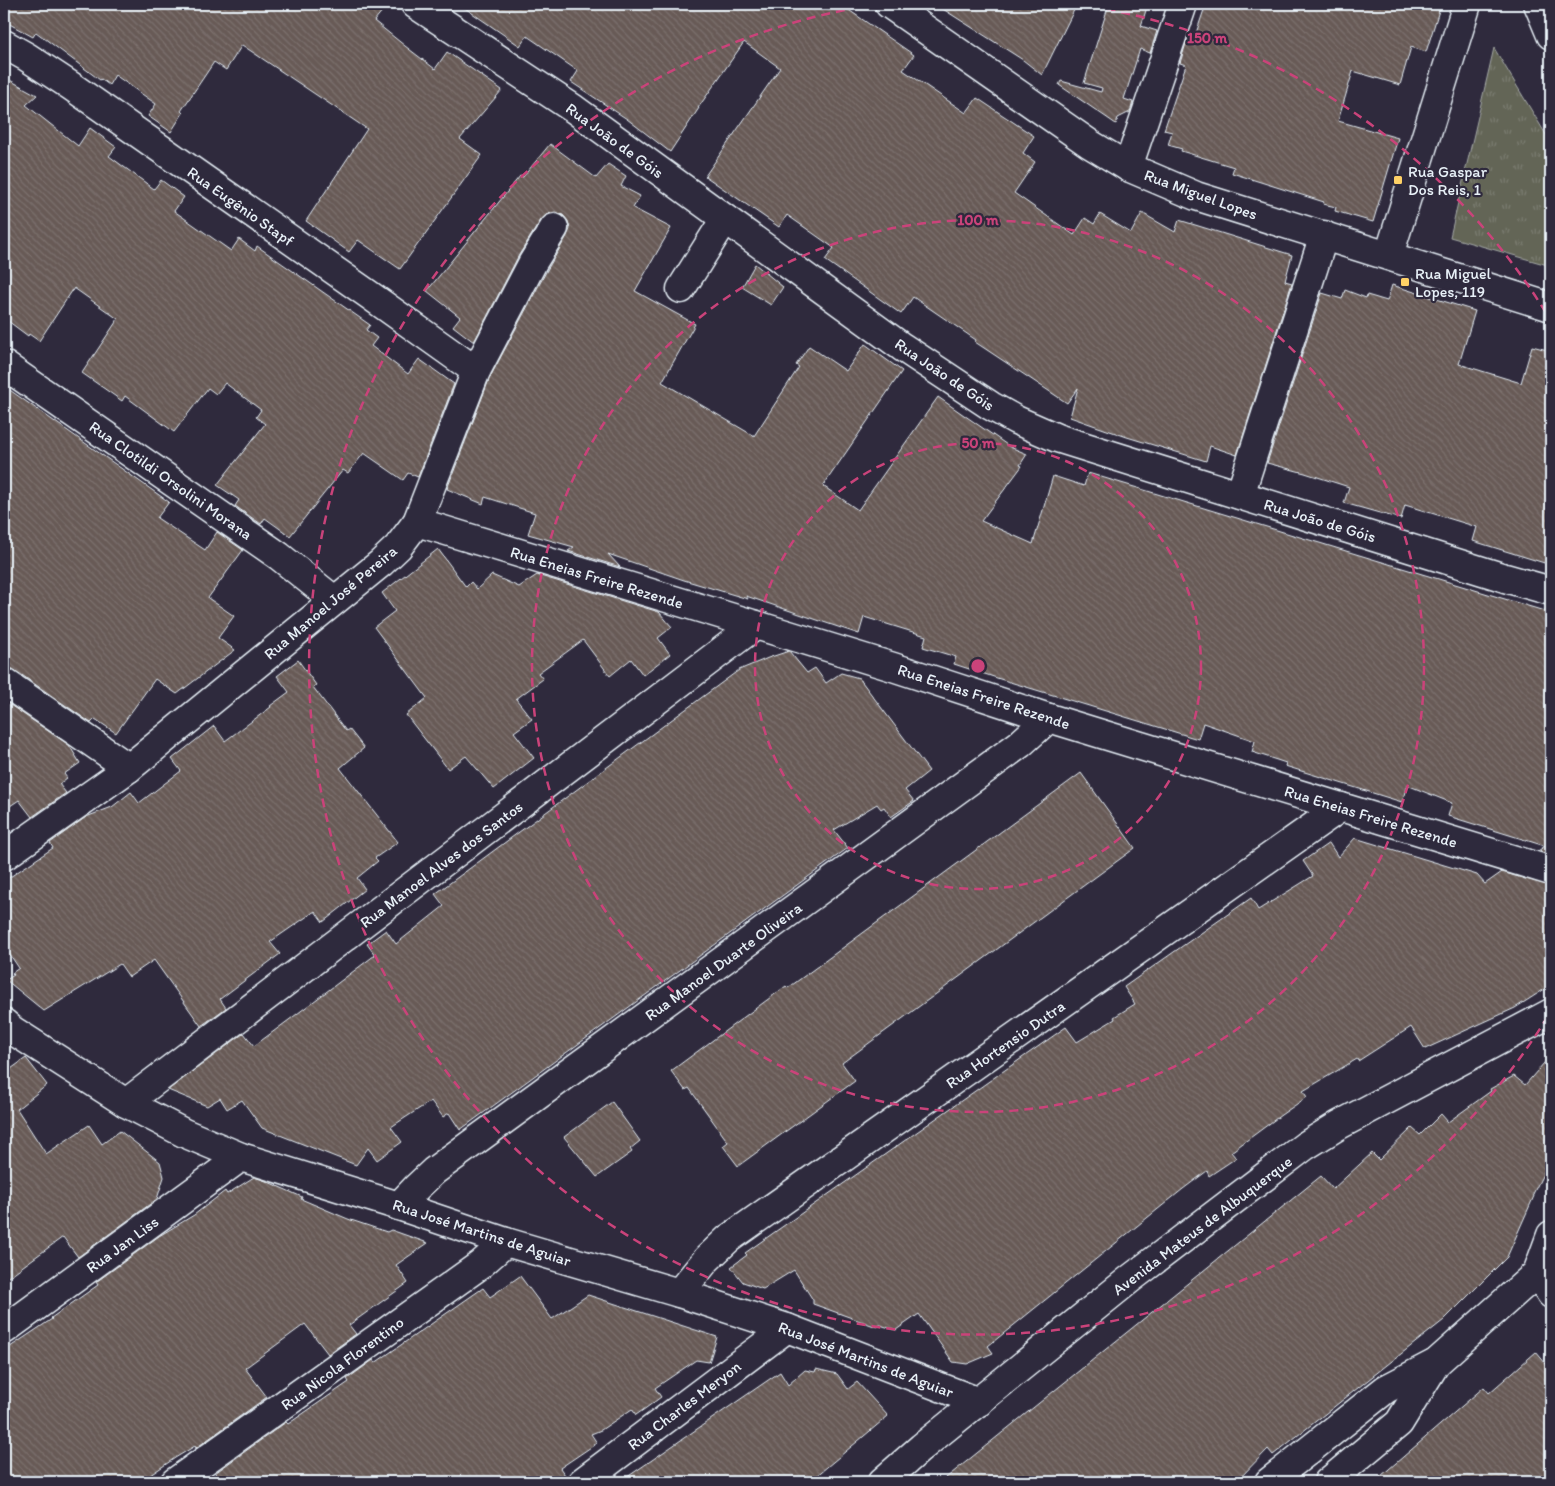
<svg xmlns="http://www.w3.org/2000/svg" width="1555" height="1486" font-family="Itim,sans-serif">
<style>
.grass{fill:url(#grass-tufts);stroke:#a6aba8}
.building{fill:url(#building-back-hatch);stroke:#e8f1f8}
.lines{fill:none;stroke-linecap:round;stroke-linejoin:round}
.minor-casing{stroke:#e8f1f8;stroke-width:31}
.minor{stroke:#2f2a3d;stroke-width:28}
.ring{fill:none;stroke:#ca437a;stroke-width:2.5;stroke-dasharray:9 6}
.poi-dot{fill:#ffd166;stroke:#2f2a3d;stroke-width:2}
.labels{text-anchor:middle;stroke-width:4.5;stroke-linejoin:round;paint-order:stroke}
.street-label{font-size:16px;fill:#e8f1f8;stroke:#2f2a3d}
.poi-label{font-size:16px;fill:#e8f1f8;stroke:#2f2a3d;text-anchor:start}
.centre{fill:#ca437a;stroke:#2f2a3d;stroke-width:2.5}
.ring-label{font-size:15px;text-anchor:middle;font-weight:bold;fill:#ca437a;stroke:#2f2a3d;stroke-width:4.5;stroke-linejoin:round;paint-order:stroke}
</style>
<defs>
<pattern id="grass-tufts" width="24" height="20" patternUnits="userSpaceOnUse" patternTransform="scale(1.25)"><rect width="24" height="20" fill="#646557"/><path d="M3 7l-1-3M5 7V3M7 7l1-3M15 17l-1-3M17 17v-4M19 17l1-3" fill="none" stroke="#7a7c70"/></pattern>
<pattern id="building-back-hatch" width="6" height="6" patternUnits="userSpaceOnUse" patternTransform="scale(1.25)"><rect width="6" height="6" fill="#675a56"/><path d="M-1 5l2 2M0 0l6 6M5-1l2 2" fill="none" stroke="#7d726f"/></pattern>
</defs>
<rect width="100%" height="100%" fill="#2f2a3d"/>
<filter id="ink" filterUnits="userSpaceOnUse"><feTurbulence type="fractalNoise" baseFrequency=".02" numOctaves="2"/><feDisplacementMap in="SourceGraphic" scale="10" xChannelSelector="R" yChannelSelector="G"/><feConvolveMatrix kernelMatrix="1 2 1 2 8 2 1 2 1" color-interpolation-filters="sRGB"/></filter>
<g filter="url(#ink)">
<polygon class="grass" points="1494,48 1551,143 1551,266 1450,237"/>
<g class="building">
<polygon points="12,4 388,4 374,21 405,46 435,69 447,52 502,90 460,139 482,155 400,269 358,240 349,252 306,221 367,129 242,45 226,70 214,62 181,111 183,113 171,132 148,116 156,104 115,75 109,85 101,79 100,80 36,32 33,37 4,21"/>
<polygon points="459,4 840,4 914,55 903,70 966,113 977,98 1034,136 1023,153 1035,162 1014,193 1074,235 1085,218 1094,224 1100,214 1131,233 1142,213 1175,232 1179,220 1292,255 1285,281 1292,283 1237,455 1210,446 1206,461 1127,437 1070,417 1078,388 1067,403 975,342 976,340 913,297 901,314 825,260 834,248 787,215 779,227 705,176 780,68 744,42 698,108 699,108 670,152 627,119 571,82 578,71 527,36 520,46"/>
<polygon points="935,4 1077,4 1042,75 1023,60"/>
<polygon points="1109,4 1148,4 1141,26 1157,31 1150,53 1140,49 1124,99 1133,102 1130,112 1118,118 1116,124 1059,85 1061,81 1101,92 1102,88 1084,83"/>
<polygon points="1206,4 1441,4 1426,52 1411,47 1400,85 1353,71 1338,121 1398,138 1373,222 1335,211 1336,207 1323,204 1324,202 1232,173 1234,167 1181,151 1182,149 1168,145 1172,132 1164,130 1186,65 1180,63 1187,40 1193,42"/>
<polygon points="4,77 37,95 26,105 78,146 90,128 116,147 109,156 154,189 161,180 184,197 174,211 231,251 239,239 255,251 257,246 370,325 366,330 377,338 371,346 408,374 419,359 454,384 418,477 408,473 403,480 364,453 348,473 343,470 290,536 265,518 261,524 235,506 239,500 217,485 265,424 256,417 261,410 225,383 216,394 208,388 174,432 125,396 122,401 82,373 118,319 74,288 39,341 29,334 28,336 4,318"/>
<polygon points="550,144 596,178 608,164 626,176 621,186 640,196 633,208 671,228 635,291 695,324 662,382 754,436 799,367 796,365 809,346 846,371 865,344 902,371 823,486 858,510 938,397 1010,447 1027,454 1020,465 1022,466 981,521 1033,544 1053,476 1084,486 1088,473 1551,613 1551,855 1538,851 1545,846 1448,816 1452,803 1407,785 1402,802 1285,766 1286,763 1252,752 1255,741 1203,723 1198,739 1000,679 954,664 956,657 923,647 926,636 864,617 859,634 746,596 748,599 684,580 608,554 620,567 568,551 574,547 528,534 535,513 485,497 483,504 447,489 490,377 547,270 567,236 570,229 568,221 563,215 555,212 547,214 541,220 519,255 474,342 453,326 460,317 427,291 520,176 523,177"/>
<polygon points="755,264 783,287 771,305 742,287"/>
<polygon points="1392,285 1475,311 1459,364 1521,383 1532,346 1551,351 1551,565 1473,541 1477,527 1405,505 1401,519 1344,503 1349,487 1305,473 1267,463 1322,293 1342,299 1345,290 1366,298 1367,295 1387,301"/>
<polygon points="4,386 169,502 157,518 205,550 217,532 243,550 208,598 234,616 218,638 235,650 177,694 155,679 116,733 95,719 91,723 13,669 4,667"/>
<polygon points="438,549 466,587 471,582 477,589 492,575 519,587 537,575 659,612 672,627 658,638 670,654 643,675 631,659 610,676 583,640 538,673 543,679 516,699 532,719 514,732 534,758 494,789 466,756 448,769 406,715 427,698 374,627 395,611 382,593"/>
<polygon points="789,651 807,673 815,668 826,683 841,673 859,678 929,771 905,790 914,801 891,817 884,807 881,809 877,804 834,830 848,848 460,1130 449,1113 443,1117 431,1101 391,1127 402,1142 377,1160 368,1148 356,1165 262,1128 242,1100 227,1109 220,1098 207,1106 168,1090 244,1033 254,1046 293,1017 375,955 367,944 386,930 396,944 444,906 435,894 739,670 768,658"/>
<polygon points="298,660 316,685 313,687 346,731 349,729 364,748 340,768 398,842 375,858 378,861 357,878 365,889 323,922 315,911 270,942 280,954 220,999 226,1008 201,1026 154,960 129,977 120,964 44,1011 6,980 14,975 12,973 19,968 4,946 4,881 53,848 50,843 86,817 112,807 131,792 139,803 181,771 172,759 214,726 225,741 271,707 270,706 289,692 277,676"/>
<polygon points="4,701 69,745 80,763 64,774 67,778 59,784 66,793 32,817 19,800 4,810"/>
<polygon points="1081,773 1135,848 842,1063 855,1081 738,1166 723,1146 728,1142 689,1088 685,1090 671,1071 786,986 788,988"/>
<polygon points="1355,838 1477,875 1485,884 1502,872 1551,886 1551,985 1515,1008 1425,1049 1411,1027 1358,1061 1357,1059 1303,1091 1307,1097 1281,1115 1231,1152 1236,1158 1209,1176 1207,1171 1183,1189 988,1346 993,1353 967,1364 953,1362 919,1314 896,1330 880,1325 877,1327 813,1304 813,1300 794,1270 763,1289 743,1282 731,1267 747,1255 745,1253 1066,1027 1077,1042 1115,1019 1114,1017 1135,1004 1124,987 1251,898 1258,910 1313,876 1303,861 1329,843 1338,857"/>
<polygon points="1551,1055 1551,1158 1533,1194 1534,1196 1507,1257 1444,1320 1273,1455 1268,1449 1236,1482 941,1482 1321,1176 1333,1189 1372,1153 1379,1160 1412,1128 1420,1135 1441,1114 1448,1122 1491,1091 1490,1089 1514,1076 1525,1085"/>
<polygon points="26,1058 47,1085 17,1109 46,1154 89,1125 102,1144 120,1131 160,1162 164,1177 157,1199 78,1257 63,1237 4,1280 4,1074"/>
<polygon points="612,1102 640,1141 630,1149 632,1152 597,1177 564,1137"/>
<polygon points="254,1177 266,1181 302,1197 301,1199 348,1219 387,1232 391,1230 428,1243 396,1265 408,1283 349,1325 356,1334 328,1354 305,1324 245,1368 267,1397 196,1448 195,1446 175,1458 140,1482 4,1482 4,1351 52,1319 51,1318 98,1285 96,1282 159,1236 194,1215 225,1191 227,1194"/>
<polygon points="520,1276 552,1319 588,1295 717,1337 709,1362 696,1360 655,1388 661,1397 646,1408 636,1415 632,1409 601,1430 591,1434 597,1443 560,1468 567,1478 567,1482 222,1482 215,1473 286,1422 288,1424 349,1382 347,1379 373,1360 375,1363 483,1288 490,1297"/>
<polygon points="1536,1352 1551,1370 1551,1482 1374,1482 1484,1387 1489,1393"/>
<polygon points="816,1369 837,1374 848,1389 857,1382 888,1416 809,1482 620,1482 780,1372 788,1385 805,1370 815,1372"/>
</g>
<g class="lines">
<g class="minor-casing">
<g id="minor">
<polyline points="415,4 574,109 902,347 991,406 1016,420 1057,438 1505,578 1551,591"/>
<polyline points="889,4 1090,144 1128,167 1196,196 1551,307"/>
<polyline points="1538,4 1551,35"/>
<polyline points="4,44 27,57 71,86 368,294 476,371"/>
<polyline points="1128,167 1183,4"/>
<polyline points="1389,255 1467,4"/>
<polyline points="681,289 725,219"/>
<polyline points="4,365 279,556 334,600"/>
<polyline points="1240,495 1324,235"/>
<polyline points="417,522 756,625 893,667 1049,718 1551,871"/>
<polyline points="4,682 129,768"/>
<polyline points="4,856 129,768 381,563 398,547 417,522 476,371 533,262 554,228"/>
<polyline points="4,1023 12,1030 126,1103 184,1133 241,1157 399,1206 506,1242 679,1293 787,1328 979,1402"/>
<polyline points="126,1103 756,625"/>
<polyline points="399,1206 417,1187 434,1171 1020,744 1049,718"/>
<polyline points="1537,1273 1551,1294"/>
<polyline points="679,1293 707,1259 728,1239 1341,807"/>
<polyline points="4,1330 241,1157"/>
<polyline points="175,1482 480,1265 506,1242"/>
<polyline points="582,1482 787,1328"/>
<polyline points="882,1482 922,1447 1130,1279 1305,1146 1339,1125 1551,1013"/>
<polyline points="1269,1482 1386,1389 1436,1363 1537,1273 1551,1235"/>
<polyline points="1328,1482 1399,1423 1436,1363"/>
</g>
</g>
<use href="#minor" class="minor"/>
</g>
</g>
<g class="ring">
<circle cx="978" cy="666" r="223"/>
<circle cx="978" cy="666" r="446"/>
<path d="M1548 1016A669 669 0 1 1 879 4M1077 4A669 669 0 0 1 1548 316"/>
</g>
<g class="poi-dot">
<rect x="1393" y="175" width="10" height="10" rx="2.5"/>
<rect x="1400" y="277" width="10" height="10" rx="2.5"/>
</g>
<g class="labels">
<g class="street-label">
<text transform="translate(615 140) rotate(36)" y="6">Rua João de Góis</text>
<text transform="translate(1201 194) rotate(20)" y="6">Rua Miguel Lopes</text>
<text transform="translate(241 206) rotate(35)" y="6">Rua Eugênio Stapf</text>
<text transform="translate(945 374) rotate(34)" y="6">Rua João de Góis</text>
<text transform="translate(171 480) rotate(35)" y="6">Rua Clotildi Orsolini Morana</text>
<text transform="translate(1320 520) rotate(17)" y="6">Rua João de Góis</text>
<text transform="translate(597 577) rotate(17)" y="6">Rua Eneias Freire Rezende</text>
<text transform="translate(330 602) rotate(-40)" y="6">Rua Manoel José Pereira</text>
<text transform="translate(984 696) rotate(18)" y="6">Rua Eneias Freire Rezende</text>
<text transform="translate(1371 816) rotate(17)" y="6">Rua Eneias Freire Rezende</text>
<text transform="translate(441 864) rotate(-37)" y="6">Rua Manoel Alves dos Santos</text>
<text transform="translate(723 961) rotate(-36)" y="6">Rua Manoel Duarte Oliveira</text>
<text transform="translate(1005 1044) rotate(-35)" y="6">Rua Hortensio Dutra</text>
<text transform="translate(1202 1225) rotate(-37)" y="6">Avenida Mateus de Albuquerque</text>
<text transform="translate(482 1232) rotate(18)" y="6">Rua José Martins de Aguiar</text>
<text transform="translate(122 1244) rotate(-36)" y="6">Rua Jan Liss</text>
<text transform="translate(866 1359) rotate(21)" y="6">Rua José Martins de Aguiar</text>
<text transform="translate(342 1363) rotate(-36)" y="6">Rua Nicola Florentino</text>
<text transform="translate(684 1405) rotate(-37)" y="6">Rua Charles Meryon</text>
</g>
<g class="poi-label">
<text x="1408" y="177">Rua Gaspar<tspan x="1408" dy="18">Dos Reis, 1</tspan></text>
<text x="1415" y="279">Rua Miguel<tspan x="1415" dy="18">Lopes, 119</tspan></text>
</g>
</g>
<circle cx="978" cy="666" r="8" class="centre"/>
<g class="ring-label">
<text x="1207" y="43">150 m</text>
<text x="978" y="225">100 m</text>
<text x="978" y="448">50 m</text>
</g>
<rect width="1555" height="1486" fill="none" stroke="#2f2a3d" stroke-width="20"/>
<rect x="10" y="10" width="1535" height="1466" fill="none" stroke="#e8f1f8" stroke-width="2" filter="url(#ink)"/>
</svg>
